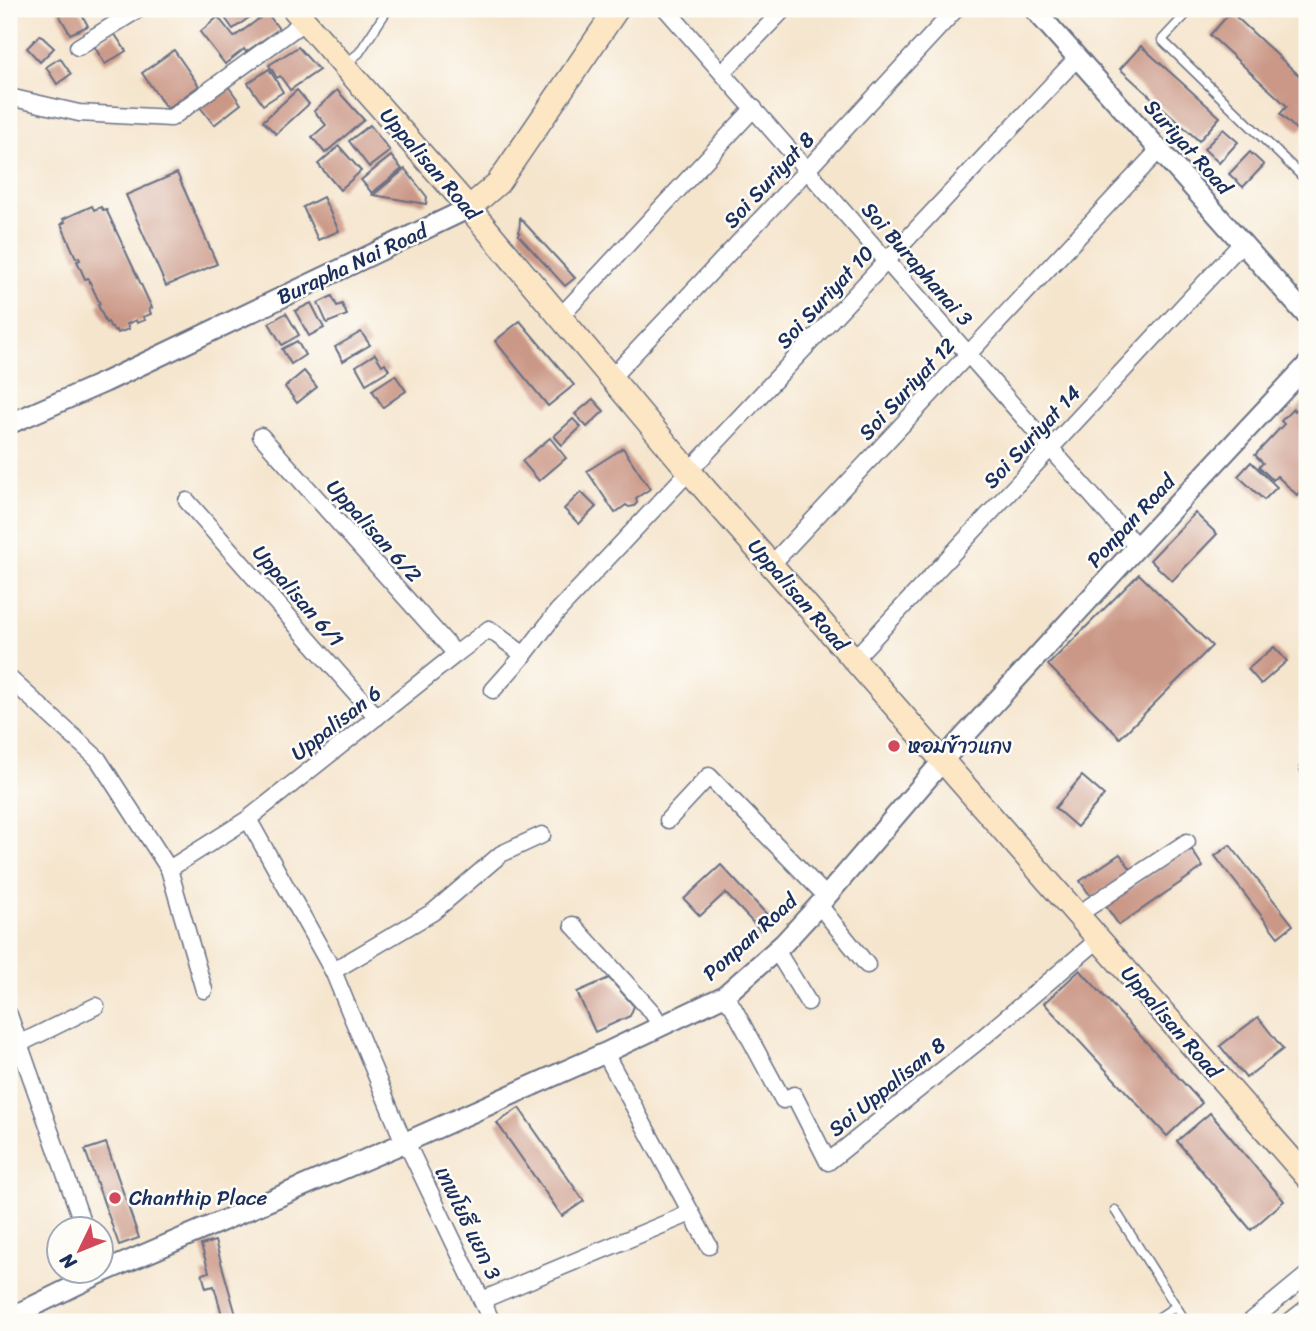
<svg xmlns="http://www.w3.org/2000/svg" width="1316" height="1331" font-family="Sriracha,'Playpen Sans Thai',sans-serif">
<style>
.building{fill:#cb9887}
.lines{fill:none;stroke-linecap:round;stroke-linejoin:round}
.service-casing{stroke:#676f85;stroke-width:11}
.minor-casing{stroke:#676f85;stroke-width:19}
.tertiary-casing{stroke:#676f85;stroke-width:23}
.secondary-casing{stroke:#676f85;stroke-width:26}
.service{stroke:#fff;stroke-width:8}
.minor{stroke:#fff;stroke-width:16}
.tertiary{stroke:#fff;stroke-width:19}
.secondary{stroke:#fce6c4;stroke-width:23}
.poi-dot{fill:#d1495b;stroke:#fdfcf7;stroke-width:2.5}
.labels{text-anchor:middle;stroke-width:5;stroke-linejoin:round;paint-order:stroke}
.street-label{font-size:21px;fill:#1b2f5e;stroke:#fdfcf7}
.poi-label{font-size:21px;fill:#1b2f5e;stroke:#fdfcf7;text-anchor:start}
</style>
<rect width="100%" height="100%" fill="#fdfcf7"/>
<filter id="ink" filterUnits="userSpaceOnUse"><feTurbulence type="fractalNoise" baseFrequency=".0143" numOctaves="2"/><feDisplacementMap in="SourceGraphic" scale="14" xChannelSelector="R" yChannelSelector="G"/><feConvolveMatrix kernelMatrix="1 2 1 2 8 2 1 2 1" color-interpolation-filters="sRGB"/></filter>
<filter id="wash" filterUnits="userSpaceOnUse"><feTurbulence type="fractalNoise" baseFrequency=".00686" numOctaves="4" result="noise"/><feDisplacementMap in="SourceGraphic" scale="28" xChannelSelector="R" yChannelSelector="G"/><feGaussianBlur stdDeviation="1.57" result="paint"/><feColorMatrix in="noise" values="0 0 0 0 0 0 0 0 0 0 0 0 0 0 0 0 0 1.4 0 .05"/><feComposite in="paint" operator="in"/></filter>
<g filter="url(#wash)">
<rect width="100%" height="100%" fill="#f5e5cd"/>
<g id="blocks">
<g class="building">
<polygon points="60,9 79,9 88,26 70,34 57,11"/>
<polygon points="231,9 261,9 233,29 223,15"/>
<polygon points="1231,12 1307,83 1307,123 1299,132 1280,114 1287,106 1210,35"/>
<polygon points="267,13 279,29 246,52 244,49 225,64 200,32 218,17 234,37"/>
<polygon points="114,33 126,51 105,64 94,46"/>
<polygon points="40,35 54,48 40,62 27,48"/>
<polygon points="1141,46 1220,117 1199,141 1120,69"/>
<polygon points="298,47 319,70 290,90 280,76 277,78 269,65"/>
<polygon points="174,50 199,86 167,109 142,73"/>
<polygon points="60,58 71,74 57,84 46,67"/>
<polygon points="269,69 283,92 263,105 248,83"/>
<polygon points="228,86 241,104 214,125 200,107"/>
<polygon points="297,90 309,104 276,134 263,121"/>
<polygon points="337,90 364,120 325,153 312,137 326,125 314,111"/>
<polygon points="370,125 390,151 369,167 349,141"/>
<polygon points="1223,129 1238,142 1219,163 1204,149"/>
<polygon points="339,146 361,171 340,190 318,164"/>
<polygon points="1250,152 1264,165 1243,187 1229,174"/>
<polygon points="391,156 402,169 372,193 361,180"/>
<polygon points="405,169 427,197 426,204 373,195"/>
<polygon points="177,173 217,264 166,286 126,195"/>
<polygon points="323,197 339,231 318,240 303,207"/>
<polygon points="92,206 94,210 101,207 103,210 106,209 152,308 149,309 151,314 143,317 145,320 137,323 136,320 127,324 129,329 118,333 116,330 114,331 112,327 111,328 108,322 106,323 98,305 100,304 88,278 85,279 77,261 80,260 79,257 76,258 61,224 65,222 63,219"/>
<polygon points="520,218 575,278 565,286 519,236"/>
<polygon points="332,296 337,306 342,304 347,315 327,323 318,303"/>
<polygon points="311,303 324,328 309,336 295,311"/>
<polygon points="286,313 299,335 282,345 269,323"/>
<polygon points="520,321 574,385 548,406 495,341"/>
<polygon points="361,332 370,345 343,361 335,347"/>
<polygon points="297,341 305,355 291,364 282,349"/>
<polygon points="375,354 382,365 385,363 389,370 366,384 356,366"/>
<polygon points="304,371 317,387 297,403 285,387"/>
<polygon points="395,375 406,391 383,407 372,390"/>
<polygon points="593,399 604,411 587,427 575,414"/>
<polygon points="1307,399 1307,484 1297,495 1277,476 1273,480 1259,467 1263,463 1255,455 1284,424 1281,421 1293,409 1295,411"/>
<polygon points="573,419 581,427 562,445 554,436"/>
<polygon points="550,438 566,458 539,481 522,461"/>
<polygon points="623,448 650,489 636,498 637,503 634,506 629,507 626,505 615,513 587,471"/>
<polygon points="1251,462 1277,487 1264,500 1238,476"/>
<polygon points="581,492 596,507 579,524 564,509"/>
<polygon points="1195,513 1217,534 1172,581 1150,560"/>
<polygon points="1139,574 1212,646 1120,738 1048,665"/>
<polygon points="1274,647 1287,661 1261,684 1248,669"/>
<polygon points="1082,776 1104,795 1077,827 1055,808"/>
<polygon points="1230,845 1293,925 1278,937 1215,856"/>
<polygon points="1190,847 1203,867 1119,925 1105,905"/>
<polygon points="1120,854 1132,871 1092,898 1080,881"/>
<polygon points="721,865 771,919 760,930 725,893 700,916 684,899"/>
<polygon points="1080,970 1202,1103 1167,1136 1044,1003"/>
<polygon points="609,978 634,1006 630,1016 595,1032 577,992"/>
<polygon points="1258,1017 1283,1049 1246,1078 1220,1046"/>
<polygon points="519,1108 584,1201 562,1216 497,1123"/>
<polygon points="1210,1113 1284,1201 1251,1230 1177,1141"/>
<polygon points="106,1143 139,1238 119,1245 85,1150"/>
<polygon points="60,1229 60,1246 59,1246 54,1232"/>
<polygon points="215,1241 238,1322 224,1322 214,1286 206,1288 202,1274 209,1272 201,1245"/>
</g>
</g>
</g>
<g filter="url(#ink)">
<use href="#blocks" fill-opacity="0" stroke="#676f85" stroke-width="2"/>
<g class="lines">
<g class="service-casing">
<g id="service">
<polyline points="1191,9 1162,40 1307,181"/>
<polyline points="345,64 359,53 388,9"/>
<polyline points="1304,768 1307,774"/>
<polyline points="1115,1210 1186,1322"/>
<polyline points="1152,1322 1176,1306"/>
</g>
</g>
<g class="minor-casing">
<g id="minor">
<polyline points="666,9 1137,547"/>
<polyline points="78,47 139,9"/>
<polyline points="723,72 784,9"/>
<polyline points="9,97 79,113 171,118 305,21"/>
<polyline points="560,317 754,108"/>
<polyline points="611,378 807,170 956,9"/>
<polyline points="261,436 456,654"/>
<polyline points="187,501 377,717"/>
<polyline points="771,565 1160,149"/>
<polyline points="854,659 1242,243"/>
<polyline points="9,678 98,759 169,869 204,990"/>
<polyline points="493,690 524,655 557,612 1077,58"/>
<polyline points="248,819 333,971 404,1143"/>
<polyline points="668,820 709,776 826,896"/>
<polyline points="169,869 248,819 456,654 489,629 524,655"/>
<polyline points="819,905 867,965"/>
<polyline points="1077,915 1187,842"/>
<polyline points="573,925 652,1012 661,1026"/>
<polyline points="776,950 808,1002"/>
<polyline points="333,971 433,912 501,854 542,835"/>
<polyline points="724,996 733,1007 783,1100 794,1095 828,1162 981,1039 1099,939"/>
<polyline points="9,1015 85,1230"/>
<polyline points="19,1044 96,1006"/>
<polyline points="605,1053 709,1246"/>
<polyline points="406,1142 492,1322"/>
<polyline points="482,1300 691,1213"/>
<polyline points="1250,1322 1307,1275"/>
<polyline points="1289,1322 1307,1308"/>
</g>
</g>
<g class="tertiary-casing">
<g id="tertiary">
<polyline points="1034,9 1307,316"/>
<polyline points="9,424 105,382 469,208"/>
<polyline points="9,1318 101,1273 406,1142 605,1053 724,996 783,944 819,905 958,743 1137,547 1307,365"/>
</g>
</g>
<g class="secondary-casing">
<g id="secondary">
<polyline points="294,9 469,208 689,471 1307,1177"/>
<polyline points="469,208 498,183 617,9"/>
</g>
</g>
<use href="#service" class="service"/>
<use href="#minor" class="minor"/>
<use href="#tertiary" class="tertiary"/>
<use href="#secondary" class="secondary"/>
</g>
</g>
<g class="poi-dot">
<circle cx="894" cy="746" r="7"/>
<circle cx="115" cy="1198" r="7"/>
</g>
<g class="labels">
<g class="street-label">
<text transform="translate(1188 147) rotate(48)" y="7">Suriyat Road</text>
<text transform="translate(430 164) rotate(49)" y="7">Uppalisan Road</text>
<text transform="translate(769 180) rotate(-47)" y="7">Soi Suriyat 8</text>
<text transform="translate(352 264) rotate(-25)" y="7">Burapha Nai Road</text>
<text transform="translate(917 264) rotate(49)" y="7">Soi Buraphanai 3</text>
<text transform="translate(825 297) rotate(-47)" y="7">Soi Suriyat 10</text>
<text transform="translate(907 389) rotate(-47)" y="7">Soi Suriyat 12</text>
<text transform="translate(1032 437) rotate(-47)" y="7">Soi Suriyat 14</text>
<text transform="translate(1131 521) rotate(-47)" y="7">Ponpan Road</text>
<text transform="translate(374 531) rotate(48)" y="7">Uppalisan 6/2</text>
<text transform="translate(798 595) rotate(49)" y="7">Uppalisan Road</text>
<text transform="translate(298 596) rotate(49)" y="7">Uppalisan 6/1</text>
<text transform="translate(336 723) rotate(-38)" y="7">Uppalisan 6</text>
<text transform="translate(750 937) rotate(-42)" y="7">Ponpan Road</text>
<text transform="translate(1171 1022) rotate(49)" y="7">Uppalisan Road</text>
<text transform="translate(887 1087) rotate(-39)" y="7">Soi Uppalisan 8</text>
<text transform="translate(468 1223) rotate(64)" y="7">เทพโยธี แยก 3</text>
</g>
<g class="poi-label">
<text x="908" y="753">หอมข้าวแกง</text>
<text x="129" y="1205">Chanthip Place</text>
</g>
</g>
<rect width="1316" height="1331" fill="none" stroke="#fdfcf7" stroke-width="35"/>
<g transform="translate(80 1250) rotate(227)"><circle r="33" fill="#fdfcf7" stroke="#a3aaba" stroke-width="2"/>
<path d="M0-5L12 26L0 18L-12 26Z" fill="#d1495b"/>
<text y="-10" font-size="19" font-weight="bold" text-anchor="middle" fill="#1b2f5e">N</text>
</g>
</svg>
